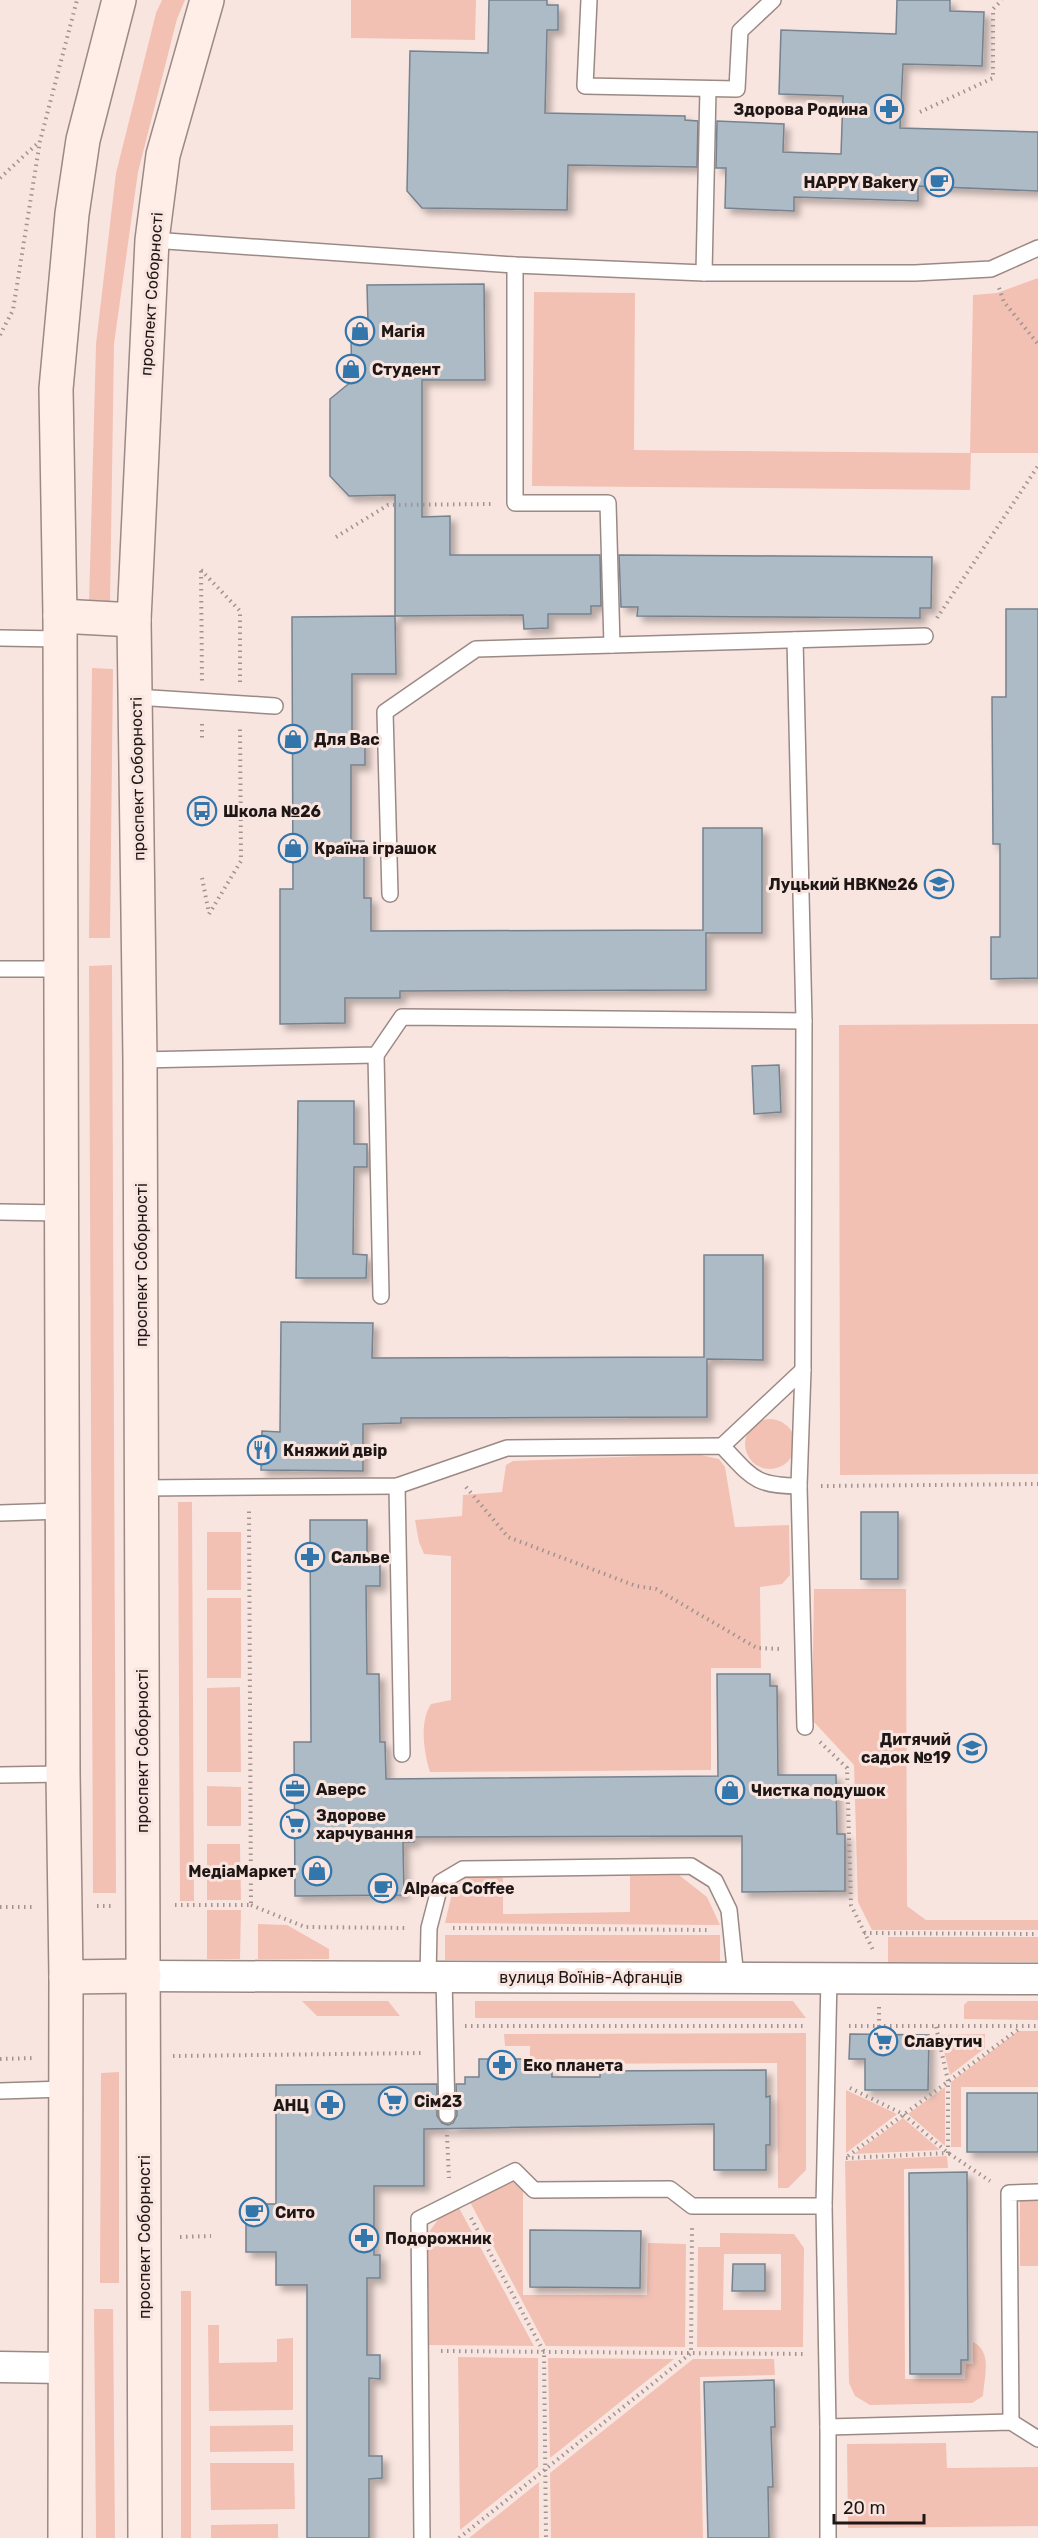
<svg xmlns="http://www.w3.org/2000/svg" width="1038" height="2538" font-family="Rubik,sans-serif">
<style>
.green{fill:#f2c1b4;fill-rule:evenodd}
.building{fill:#adbbc7;stroke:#76828e;stroke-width:1.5;filter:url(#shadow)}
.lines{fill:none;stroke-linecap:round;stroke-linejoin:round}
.service-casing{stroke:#9b8984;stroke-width:18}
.minor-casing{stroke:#9b8984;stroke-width:33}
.secondary-casing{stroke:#9b8984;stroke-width:36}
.path{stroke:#a1938f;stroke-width:4;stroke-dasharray:1.5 4.5;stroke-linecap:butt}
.service{stroke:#fff;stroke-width:15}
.minor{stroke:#fff;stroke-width:30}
.secondary{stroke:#ffede8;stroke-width:33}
.labels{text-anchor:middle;stroke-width:6;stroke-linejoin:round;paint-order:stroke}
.poi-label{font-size:16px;font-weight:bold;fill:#1e1715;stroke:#f9e5e0;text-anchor:start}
.street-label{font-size:16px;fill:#1e1715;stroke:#f9e5e0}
</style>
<defs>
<filter id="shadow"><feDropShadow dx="5.5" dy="5.5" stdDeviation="3" flood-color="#0004"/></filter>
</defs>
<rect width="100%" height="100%" fill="#f9e5e0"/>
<g class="green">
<polygon points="162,0 185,0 177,19 138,172 114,344 110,605 89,604 96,344 116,173 156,13"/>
<polygon points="351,0 476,0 475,40 351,38"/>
<polygon points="1038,278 1038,453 971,453 970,490 532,486 534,292 635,293 634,450 970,453 973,295 997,293"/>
<polygon points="92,668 113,669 110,938 89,938"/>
<polygon points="112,965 116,1893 93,1893 89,966"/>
<polygon points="1038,1024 1038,1474 840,1475 839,1025"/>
<circle cx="770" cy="1444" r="25"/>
<path d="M696,1454L719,1459L725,1467L735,1527L789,1525L790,1575L782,1584L760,1587L761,1668H711V1770L430,1772C424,1753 419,1722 431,1704L451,1700V1556L424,1554L419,1542L415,1520L462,1516L463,1495L502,1492L506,1465L513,1461Z"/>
<polygon points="178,1502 192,1502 194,1901 180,1901"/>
<rect x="207" y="1532" width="34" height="58"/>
<polygon points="814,1589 906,1589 907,1906 926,1920 1038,1920 1038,1930 872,1930 858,1902 854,1765 812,1720"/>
<rect x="207" y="1598" width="34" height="80"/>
<polygon points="240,1687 241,1772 207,1772 207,1688"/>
<polygon points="207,1786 241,1787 241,1826 207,1826"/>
<polygon points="207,1844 240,1844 241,1900 207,1900"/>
<polygon points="679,1875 707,1897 720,1925 445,1923 453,1889 465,1877 503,1877 503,1914 630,1912 630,1876"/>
<polygon points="207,1910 241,1910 240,1959 207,1959"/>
<polygon points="258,1924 287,1925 329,1949 329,1959 258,1959"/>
<polygon points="445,1935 720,1935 720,1961 445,1960"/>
<rect x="888" y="1937" width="150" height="25"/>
<polygon points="302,2001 388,2001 400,2016 317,2016"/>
<polygon points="475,2001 793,2001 806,2018 475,2018"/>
<polygon points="968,2001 1038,2001 1038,2020 964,2019 964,2005"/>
<polygon points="1018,2031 1038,2031 1038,2087 961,2087 961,2147 951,2147 951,2082"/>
<polygon points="806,2033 806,2170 788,2188 778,2188 777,2063 530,2064 530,2046 505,2046 504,2034"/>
<polygon points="985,2034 985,2048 950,2075 940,2035"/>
<polygon points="119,2072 119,2283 100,2283 101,2073"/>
<polygon points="945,2087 945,2146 908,2114"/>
<polygon points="846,2090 897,2114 846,2153"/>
<polygon points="903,2118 940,2150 854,2154"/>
<path d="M947,2156L948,2168L904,2169L905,2379H965L966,2364H973V2342C993,2352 984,2377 983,2396L972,2403L870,2405L855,2396L849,2383L845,2161Z"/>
<polygon points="512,2181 523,2190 523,2295 647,2295 648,2243 686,2244 685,2347 546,2346 470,2202"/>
<rect x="1020" y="2199" width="18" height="67"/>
<polygon points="459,2208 534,2346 428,2345 427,2235 439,2218"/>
<path d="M720,2233L794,2234L804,2248L803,2347H697L698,2247H720ZM724,2254H781V2310H723Z"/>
<rect x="181" y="2291" width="10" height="247"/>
<polygon points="94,2309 113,2309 115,2538 96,2538"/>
<polygon points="208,2325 219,2325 219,2363 277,2362 277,2339 293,2338 293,2410 209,2411"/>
<polygon points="458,2357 538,2358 538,2467 460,2530"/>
<polygon points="548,2358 674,2359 550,2458"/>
<polygon points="693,2359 774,2359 775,2375 700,2377 703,2538 551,2538 550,2473"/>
<polygon points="293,2425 293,2451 210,2452 210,2426"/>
<polygon points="946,2443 947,2468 1038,2467 1038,2526 848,2528 847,2444"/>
<polygon points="210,2463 294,2463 295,2509 211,2510"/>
<polygon points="539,2482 539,2538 469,2538"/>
<polygon points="278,2524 278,2538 211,2538 211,2525"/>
</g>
<g class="building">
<polygon points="489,0 547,0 547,5 558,5 558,30 547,30 545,113 685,116 685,120 698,121 697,167 568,165 567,210 422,208 407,191 410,51 488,53"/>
<polygon points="897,0 950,0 950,11 984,12 982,66 903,64 900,128 1038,132 1038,191 918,186 918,201 794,197 794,211 725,208 726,168 716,168 717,121 784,124 783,152 841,154 843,96 779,94 781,30 896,34"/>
<polygon points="484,284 485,380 422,380 422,517 450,516 450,555 600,555 601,606 591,606 591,614 548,614 548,628 524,629 523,615 395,616 395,495 349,496 330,476 330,399 352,381 351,339 368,322 367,285"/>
<polygon points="619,555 932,557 931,608 920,608 920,618 637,616 638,607 621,607"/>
<polygon points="1006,609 1038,609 1038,978 991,979 991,937 1000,937 1000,844 993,844 992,697 1006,697"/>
<polygon points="395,616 396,674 352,674 352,741 365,740 365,765 351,765 351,841 364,841 364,898 371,898 371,931 703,930 703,828 762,828 762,933 706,933 706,990 400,991 400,998 345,998 345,1023 280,1024 280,889 293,889 292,617"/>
<polygon points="779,1065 781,1112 754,1114 752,1066"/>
<polygon points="298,1101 354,1101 354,1144 367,1144 367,1167 354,1167 353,1254 367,1255 366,1278 296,1278"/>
<polygon points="704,1255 763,1255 763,1360 707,1359 707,1417 401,1418 401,1423 363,1424 363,1471 261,1470 262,1431 280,1432 281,1322 373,1323 372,1358 704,1357"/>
<rect x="861" y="1512" width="37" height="67"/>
<polygon points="310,1520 367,1520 367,1563 380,1563 380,1586 366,1586 367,1674 379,1674 380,1742 385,1742 386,1779 718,1776 717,1674 770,1674 770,1686 777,1686 778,1775 836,1775 837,1834 845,1834 845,1891 742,1892 742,1836 414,1837 414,1842 403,1842 404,1895 295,1896 294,1742 311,1742"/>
<polygon points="850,2034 929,2035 928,2090 865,2090 865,2059 849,2059"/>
<polygon points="479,2059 524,2059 525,2071 552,2071 552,2077 600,2077 600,2071 766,2070 766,2097 770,2096 770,2145 766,2145 766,2170 714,2170 714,2124 424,2129 424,2186 374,2186 374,2255 380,2255 380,2278 367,2278 367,2355 380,2355 380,2379 369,2378 369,2456 382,2456 382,2478 369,2479 369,2538 307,2538 307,2285 276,2285 276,2252 246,2252 246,2220 254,2220 254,2204 276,2204 276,2085 437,2084 437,2116 442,2123 448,2125 453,2123 457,2115 456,2084 465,2084 465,2077 479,2077"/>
<rect x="967" y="2093" width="71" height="59"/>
<polygon points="967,2172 968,2360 961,2360 961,2374 910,2374 909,2173"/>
<polygon points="530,2230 641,2231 640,2288 530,2287"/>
<polygon points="733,2264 765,2264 765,2291 732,2291"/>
<polygon points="774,2380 775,2427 771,2427 773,2487 768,2487 769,2538 708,2538 704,2382"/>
</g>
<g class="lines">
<g class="service-casing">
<g id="service">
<polyline points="589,0 585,86 737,89 740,31 773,0"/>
<polyline points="152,240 515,265 704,273 915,273 991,269 1038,248"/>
<polyline points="515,265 515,503 608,503 612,645"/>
<polyline points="704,273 708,89"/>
<polyline points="0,638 60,639"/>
<polyline points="795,640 804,1021 803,1370 799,1486 805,1727"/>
<polyline points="136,697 275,706"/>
<polyline points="390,894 385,712 476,649 925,636"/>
<polyline points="0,969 60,969"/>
<polyline points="376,1055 381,1296"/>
<polyline points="140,1060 376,1055 402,1017 804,1021"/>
<polyline points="0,1212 61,1213"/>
<polyline points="722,1446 803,1370"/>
<polyline points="397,1486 402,1754"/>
<path d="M142,1488L397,1486L507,1448L722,1446C752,1477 754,1486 799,1486"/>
<polyline points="0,1513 62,1511"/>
<polyline points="0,1775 63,1774"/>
<polyline points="428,1977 429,1928 441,1882 463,1869 691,1866 715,1881 729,1910 736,1978"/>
<polyline points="444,1977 447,2115"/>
<polyline points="0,2091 65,2089"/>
<polyline points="1011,2422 1009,2193 1038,2192"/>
<polyline points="828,2427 1011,2422 1038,2439"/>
<polyline points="422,2538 419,2219 515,2171 534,2190 670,2189 692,2206 824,2206"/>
<polyline points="828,2538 828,2427 824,2206 829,1978"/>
</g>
</g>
<g class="minor-casing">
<g id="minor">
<polyline points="144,1976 1038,1979"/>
<polyline points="0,2367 64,2368"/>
</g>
</g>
<g class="secondary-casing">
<g id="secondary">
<polyline points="60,616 134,620"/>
<polyline points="66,1977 144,1976"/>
<polyline points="65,2538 66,1977 63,1774 60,616 56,389 72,214 83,140 119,0"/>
<polyline points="145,2538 140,1060 134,620 152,240 163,155 207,0"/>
</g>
</g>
<g class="path">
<polyline points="920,112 993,78 993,9 1002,0"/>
<polyline points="0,178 39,142"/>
<polyline points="999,288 1004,302 1038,344"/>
<polyline points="0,335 13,310 40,141 77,0"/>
<polyline points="336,537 388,505 494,504"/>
<polyline points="201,570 240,611 240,682"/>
<polyline points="201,571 202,681"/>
<polyline points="937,618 1038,466"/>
<polyline points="202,724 202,742"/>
<polyline points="202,878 209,913"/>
<polyline points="209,914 241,861 240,725"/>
<polyline points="821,1486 1038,1484"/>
<polyline points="466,1487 508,1537 636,1586 656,1589 757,1648 781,1649"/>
<polyline points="820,1742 847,1768 851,1905 873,1950"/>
<polyline points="175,1905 251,1905 249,1509"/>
<polyline points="251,1905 305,1927 406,1928"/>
<polyline points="97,1906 113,1906"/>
<polyline points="0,1907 35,1907"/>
<polyline points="453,1928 709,1930"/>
<polyline points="864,1933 1038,1934"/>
<polyline points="879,2007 879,2026 1038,2026"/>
<polyline points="465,2026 806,2026"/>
<polyline points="849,2026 879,2026"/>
<polyline points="173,2056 424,2053"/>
<polyline points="0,2059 35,2058"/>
<polyline points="850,2088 903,2114 948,2153 990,2181"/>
<polyline points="447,2135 449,2178"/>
<polyline points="848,2156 1020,2028"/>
<polyline points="846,2158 948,2153 948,2081 936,2027"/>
<polyline points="471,2218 544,2352 546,2538"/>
<polyline points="180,2237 211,2236"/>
<polyline points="441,2351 805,2354"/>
<polyline points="459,2538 691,2353 692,2227"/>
</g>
<use href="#service" class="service"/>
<use href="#minor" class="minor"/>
<use href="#secondary" class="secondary"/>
</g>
<defs>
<g id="pharmacy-ring" transform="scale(1.5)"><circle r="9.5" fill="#f9e5e0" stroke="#3276ab" stroke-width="1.5"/><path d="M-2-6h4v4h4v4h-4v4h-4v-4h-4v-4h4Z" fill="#3276ab"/></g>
<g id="cafe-ring" transform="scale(1.5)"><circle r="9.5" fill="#f9e5e0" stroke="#3276ab" stroke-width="1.5"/><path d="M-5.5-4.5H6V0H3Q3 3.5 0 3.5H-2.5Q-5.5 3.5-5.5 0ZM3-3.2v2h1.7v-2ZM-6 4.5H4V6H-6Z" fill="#3276ab"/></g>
<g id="shop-ring" transform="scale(1.5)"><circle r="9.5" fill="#f9e5e0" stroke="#3276ab" stroke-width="1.5"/><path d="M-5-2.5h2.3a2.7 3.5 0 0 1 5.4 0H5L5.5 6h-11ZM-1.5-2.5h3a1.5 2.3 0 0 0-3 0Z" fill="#3276ab"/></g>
<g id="bus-ring" transform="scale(1.5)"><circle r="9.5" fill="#f9e5e0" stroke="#3276ab" stroke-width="1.5"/><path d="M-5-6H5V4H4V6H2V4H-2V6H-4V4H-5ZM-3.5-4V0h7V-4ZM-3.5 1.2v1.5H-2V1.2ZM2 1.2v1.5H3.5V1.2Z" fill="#3276ab"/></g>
<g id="school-ring" transform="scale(1.5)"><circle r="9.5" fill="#f9e5e0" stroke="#3276ab" stroke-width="1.5"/><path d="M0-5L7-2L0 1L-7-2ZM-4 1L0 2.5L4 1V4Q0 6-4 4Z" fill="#3276ab"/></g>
<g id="restaurant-ring" transform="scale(1.5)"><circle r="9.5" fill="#f9e5e0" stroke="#3276ab" stroke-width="1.5"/><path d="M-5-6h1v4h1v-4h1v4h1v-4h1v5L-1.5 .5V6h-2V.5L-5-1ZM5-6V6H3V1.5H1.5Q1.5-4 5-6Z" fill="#3276ab"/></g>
<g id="office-ring" transform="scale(1.5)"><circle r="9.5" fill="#f9e5e0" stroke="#3276ab" stroke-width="1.5"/><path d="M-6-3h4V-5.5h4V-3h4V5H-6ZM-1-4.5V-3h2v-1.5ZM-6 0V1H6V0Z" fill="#3276ab"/></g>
<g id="supermarket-ring" transform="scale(1.5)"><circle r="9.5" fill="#f9e5e0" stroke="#3276ab" stroke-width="1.5"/><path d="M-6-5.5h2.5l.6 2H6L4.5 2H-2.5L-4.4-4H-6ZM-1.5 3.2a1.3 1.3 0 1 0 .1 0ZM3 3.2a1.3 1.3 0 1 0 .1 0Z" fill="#3276ab"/></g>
</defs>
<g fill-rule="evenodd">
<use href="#pharmacy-ring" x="889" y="109"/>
<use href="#cafe-ring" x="939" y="182"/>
<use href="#shop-ring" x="360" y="331"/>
<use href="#shop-ring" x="351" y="369"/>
<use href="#shop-ring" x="293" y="739"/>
<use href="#bus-ring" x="202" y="811"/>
<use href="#shop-ring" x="293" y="848"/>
<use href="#school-ring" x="939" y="884"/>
<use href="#restaurant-ring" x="262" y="1450"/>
<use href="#pharmacy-ring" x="310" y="1557"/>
<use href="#school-ring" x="972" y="1748"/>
<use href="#office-ring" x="295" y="1789"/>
<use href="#shop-ring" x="730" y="1790"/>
<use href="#supermarket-ring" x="295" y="1824"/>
<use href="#shop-ring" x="317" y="1871"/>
<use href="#cafe-ring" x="383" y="1888"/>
<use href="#supermarket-ring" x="883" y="2041"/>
<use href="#pharmacy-ring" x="502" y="2065"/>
<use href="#supermarket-ring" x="393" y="2101"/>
<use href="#pharmacy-ring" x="330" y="2105"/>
<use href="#cafe-ring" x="254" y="2212"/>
<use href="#pharmacy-ring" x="364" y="2238"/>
</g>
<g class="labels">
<g class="poi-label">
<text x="868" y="115" text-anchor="end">Здорова Родина</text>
<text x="918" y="188" text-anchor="end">HAPPY Bakery</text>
<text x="381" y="337">Магія</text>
<text x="372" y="375">Студент</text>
<text x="314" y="745">Для Вас</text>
<text x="223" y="817">Школа №26</text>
<text x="314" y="854">Країна іграшок</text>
<text x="918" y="890" text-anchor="end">Луцький НВК№26</text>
<text x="283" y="1456">Княжий двір</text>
<text x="331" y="1563">Сальве</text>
<text x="951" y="1745" text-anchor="end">Дитячий<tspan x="951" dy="18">садок №19</tspan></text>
<text x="316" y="1795">Аверс</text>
<text x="751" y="1796">Чистка подушок</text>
<text x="316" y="1821">Здорове<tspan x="316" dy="18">харчування</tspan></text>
<text x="296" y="1877" text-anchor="end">МедіаМаркет</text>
<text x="404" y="1894">Alpaca Coffee</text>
<text x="904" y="2047">Славутич</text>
<text x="523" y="2071">Еко планета</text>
<text x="414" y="2107">Сім23</text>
<text x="309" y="2111" text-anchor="end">АНЦ</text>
<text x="275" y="2218">Сито</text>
<text x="385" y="2244">Подорожник</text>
</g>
<g class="street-label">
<text transform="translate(151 294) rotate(-86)" y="6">проспект Соборності</text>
<text transform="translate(137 779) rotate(-91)" y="6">проспект Соборності</text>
<text transform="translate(141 1265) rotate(-90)" y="6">проспект Соборності</text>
<text transform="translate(142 1751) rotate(-90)" y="6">проспект Соборності</text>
<text x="591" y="1983">вулиця Воїнів-Афганців</text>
<text transform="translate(144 2237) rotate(-90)" y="6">проспект Соборності</text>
</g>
</g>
<path d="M834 2514v9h90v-9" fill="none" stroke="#1e1715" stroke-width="3"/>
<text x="843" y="2514" font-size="18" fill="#1e1715" stroke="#f9e5e0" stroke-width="4.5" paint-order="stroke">20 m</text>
</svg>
